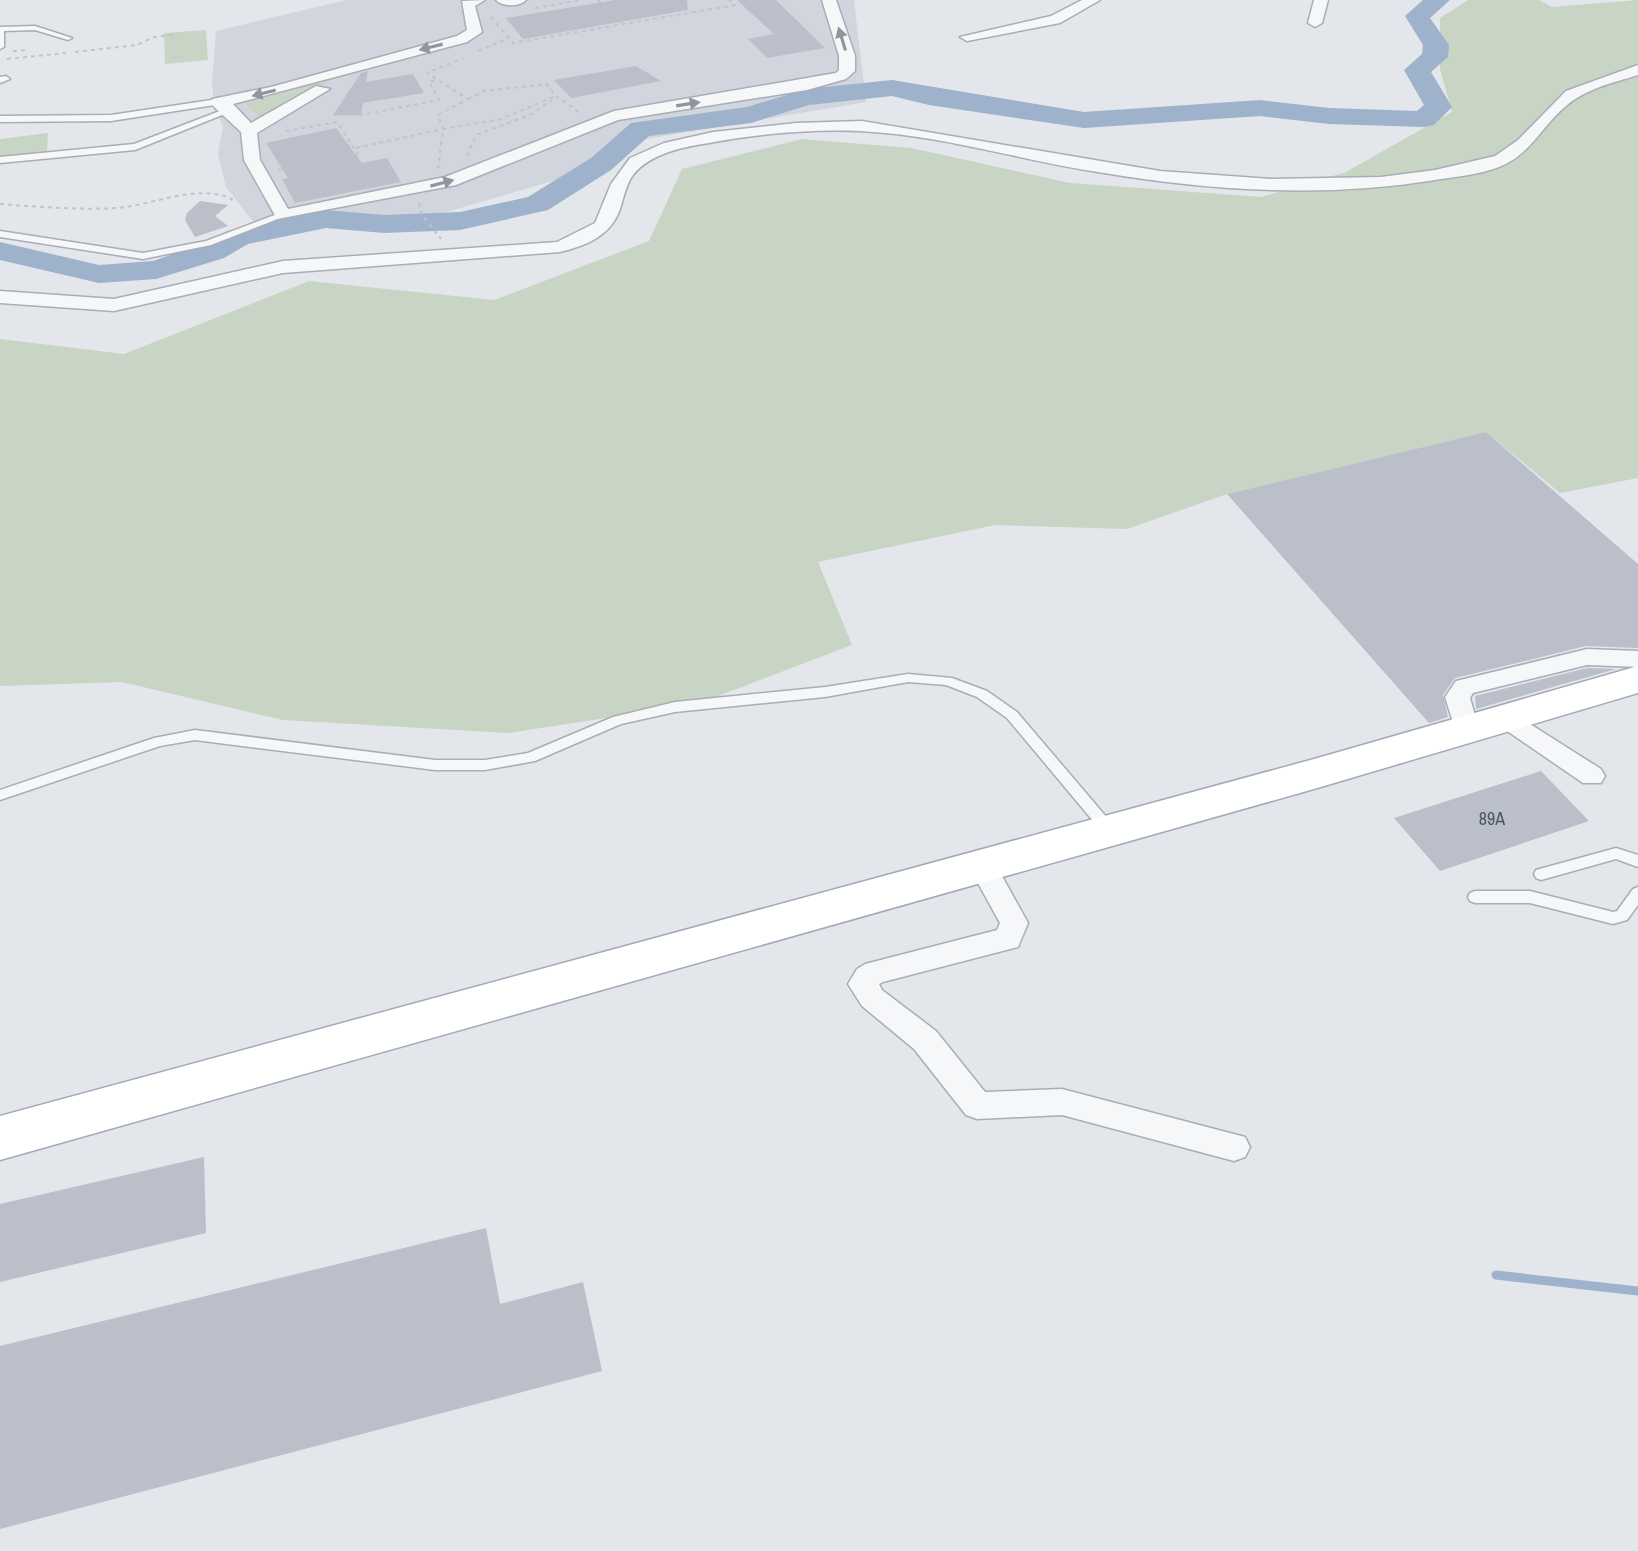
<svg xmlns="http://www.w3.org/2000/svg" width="1638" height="1551" font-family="'Archivo Narrow',sans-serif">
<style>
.built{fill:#d1d5dd}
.green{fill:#c8d5c4}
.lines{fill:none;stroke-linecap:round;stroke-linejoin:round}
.stream{stroke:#9eb2cb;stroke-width:9}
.river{fill:#9eb2cb;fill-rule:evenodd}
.building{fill:#babfc9}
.lane-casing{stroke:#a8adb6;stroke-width:3}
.street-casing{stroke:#a8adb6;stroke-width:3}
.primary-casing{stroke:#a2aab7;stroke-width:3}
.path{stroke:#c1c4ca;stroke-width:2;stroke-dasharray:4 4;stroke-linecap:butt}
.lane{fill:#f6f7f9;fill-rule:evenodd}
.street{fill:#f6f7f9;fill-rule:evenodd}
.primary{fill:#fff;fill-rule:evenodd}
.oneway{fill:#90959e}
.labels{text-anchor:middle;stroke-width:6;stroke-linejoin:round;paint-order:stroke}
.number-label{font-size:18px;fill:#4e5665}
</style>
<rect width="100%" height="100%" fill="#e3e6eb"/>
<polygon class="built" points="346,0 854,0 866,102 610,145 590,162 556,180 450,211 391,221 326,219 262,233 226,187 218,154 223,126 215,111 212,83 216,31"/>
<g class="green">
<polygon points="1468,0 1539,0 1552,7 1638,0 1638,478 1560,493 1486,432 1227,494 1127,529 995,525 818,562 852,645 697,704 508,733 283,720 122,682 0,686 0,339 124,354 309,281 494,300 649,241 682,169 802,139 911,148 1070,183 1262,197 1346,172 1452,112 1440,69 1440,18"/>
<polygon points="206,30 208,60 165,64 164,33"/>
<polygon points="349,72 303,93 260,118 245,102"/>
<polygon points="48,133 47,152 0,158 0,139"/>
</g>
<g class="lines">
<polyline class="stream" points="1496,1275 1638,1291"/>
<polygon class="river" points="1423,0 1450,0 1430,18 1449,45 1448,57 1431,72 1452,107 1434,125 1424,127 1329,124 1260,116 1084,128 929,105 892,96 809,105 751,123 649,136 611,170 548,210 460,230 384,233 326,228 248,244 224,258 156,279 99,283 0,260 0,242 99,265 153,261 202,244 228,231 326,210 384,215 460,212 528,197 591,158 631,123 747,107 806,89 892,80 1084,112 1260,100 1329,108 1417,111 1424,105 1404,70 1422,54 1423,45 1405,16"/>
</g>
<g class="building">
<polygon points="615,0 687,0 688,10 523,39 506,18"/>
<polygon points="737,0 776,0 825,48 767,58 748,39 774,34"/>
<polygon points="636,66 661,81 571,98 554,80"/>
<polygon points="368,71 366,82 413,74 424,93 363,103 361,115 333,115 361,73"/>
<polygon points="336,128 362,163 387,158 401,182 295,203 282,179 288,178 266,143"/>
<polygon points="200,201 228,205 215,216 228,226 195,237 185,220 187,213"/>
<polygon points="1486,432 1638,564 1638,648 1586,646 1455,678 1443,695 1448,717 1429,723 1227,494"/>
<polygon points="1587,668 1616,669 1476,709 1475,696"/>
<polygon points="1541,771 1589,821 1440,871 1394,818"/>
<polygon points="204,1157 206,1233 0,1282 0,1204"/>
<polygon points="486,1228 500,1304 583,1282 602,1371 0,1529 0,1346"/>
</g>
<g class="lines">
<g class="lane-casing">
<g id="lane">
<polygon points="35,26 72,38 68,40 35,30 4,31 4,47 0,49 0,27"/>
<polygon points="0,77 6,76 10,79 0,83"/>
<polygon points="218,99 221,100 221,104 111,121 0,122 0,116 111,115"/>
<polygon points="225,109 232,111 135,150 0,163 0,157 134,144"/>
<polygon points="280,213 288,215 211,245 143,259 0,237 0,231 143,253 206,241"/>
<polygon points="908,674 952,678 987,691 1017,712 1114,826 1116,830 1114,834 1104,834 1007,718 977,697 946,685 908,682 825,697 675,712 621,724 535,761 485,770 435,770 195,740 160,746 0,800 0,790 154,738 195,730 435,760 485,760 528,753 613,717 675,702 825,687"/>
<polygon points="1616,848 1638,855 1638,867 1616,859 1541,880 1536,878 1534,874 1536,870"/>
<polygon points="1638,887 1638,905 1627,920 1613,924 1530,903 1475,903 1470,901 1468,897 1470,893 1475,891 1530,891 1613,912 1617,911 1633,889"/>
</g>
</g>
<g class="street-casing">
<g id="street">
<polygon points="485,0 475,6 482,32 467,42 233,104 251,123 316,86 330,89 257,133 260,160 288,209 445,177 614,111 836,73 839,70 839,56 822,0 836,0 855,56 855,71 846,79 807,90 618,120 456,185 277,219 244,160 241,132 212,105 212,99 271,87 457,36 467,30 462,1"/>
<path d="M496,0H526C520,7 502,7 496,0Z"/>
<polygon points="1082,0 1100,0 1060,23 967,41 960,37 1051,16"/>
<polygon points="1314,0 1328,0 1322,23 1315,27 1308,23"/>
<path d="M1638,65V75C1613,83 1587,88 1566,106C1546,122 1534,147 1511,161C1490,174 1459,176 1435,180C1326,198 1212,191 1104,173C1023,161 942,135 860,131C810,129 758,134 709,143C684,147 650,153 633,175C626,184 624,197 620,209C611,236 585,246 560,252L283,273L114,311L0,303V291L114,299L283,261L557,242L595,223L611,184L630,158L664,143L713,132L796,123L862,121L1160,171L1271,179L1381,177L1435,170L1495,156L1518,140L1566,91Z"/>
<polygon points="1587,649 1638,651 1638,667 1587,665 1473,693 1470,698 1479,729 1475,735 1457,735 1445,697 1456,681"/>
<polygon points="1506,709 1601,769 1605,776 1601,783 1583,783 1497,724 1493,718 1497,712"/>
<polygon points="982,855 992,858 1028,923 1018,947 883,982 879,984 882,990 936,1031 985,1092 1062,1089 1245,1137 1250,1147 1245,1157 1234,1161 1062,1115 977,1119 966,1115 914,1049 862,1006 848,984 857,969 865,964 997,930 1000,923 968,865 972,858"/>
</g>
</g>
<g class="primary-casing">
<polygon id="primary" points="1638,666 1638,693 1314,789 0,1160 0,1116 1314,759"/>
</g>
<g class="path">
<polyline points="598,0 622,23"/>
<polyline points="535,8 581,0"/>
<polyline points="491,17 513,43 735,5 729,0"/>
<polyline points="13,51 26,50"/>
<polyline points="478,51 509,38"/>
<polyline points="75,52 137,45 154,37 178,34"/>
<polyline points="7,59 66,53"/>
<polyline points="468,99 484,91 547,84 556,96 579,112"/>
<polyline points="335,115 361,115 439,100 429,82 436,80"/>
<polyline points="356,148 443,129 438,115 468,99 427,73 463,58"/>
<polyline points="467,156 476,135 532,114 552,100"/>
<polyline points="438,169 443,129 501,119 556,96"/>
<polyline points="278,170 358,154 337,122 286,131"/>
<polyline points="419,203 422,215 441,239"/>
<path d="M0,204C39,207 78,210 117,208C153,205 198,183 232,199L229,202"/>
</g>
<use href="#lane" class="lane"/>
<use href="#street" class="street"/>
<use href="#primary" class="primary"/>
</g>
<defs><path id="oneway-solid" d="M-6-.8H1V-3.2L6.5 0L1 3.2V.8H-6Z" transform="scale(2)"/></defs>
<g class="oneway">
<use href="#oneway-solid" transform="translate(842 39) rotate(-107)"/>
<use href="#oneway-solid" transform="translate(431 47) rotate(166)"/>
<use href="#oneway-solid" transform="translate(264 93) rotate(166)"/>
<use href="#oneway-solid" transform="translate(688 104) rotate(-9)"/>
<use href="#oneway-solid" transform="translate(442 183) rotate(-15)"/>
</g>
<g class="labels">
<g class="number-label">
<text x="1492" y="825">89A</text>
</g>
</g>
</svg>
